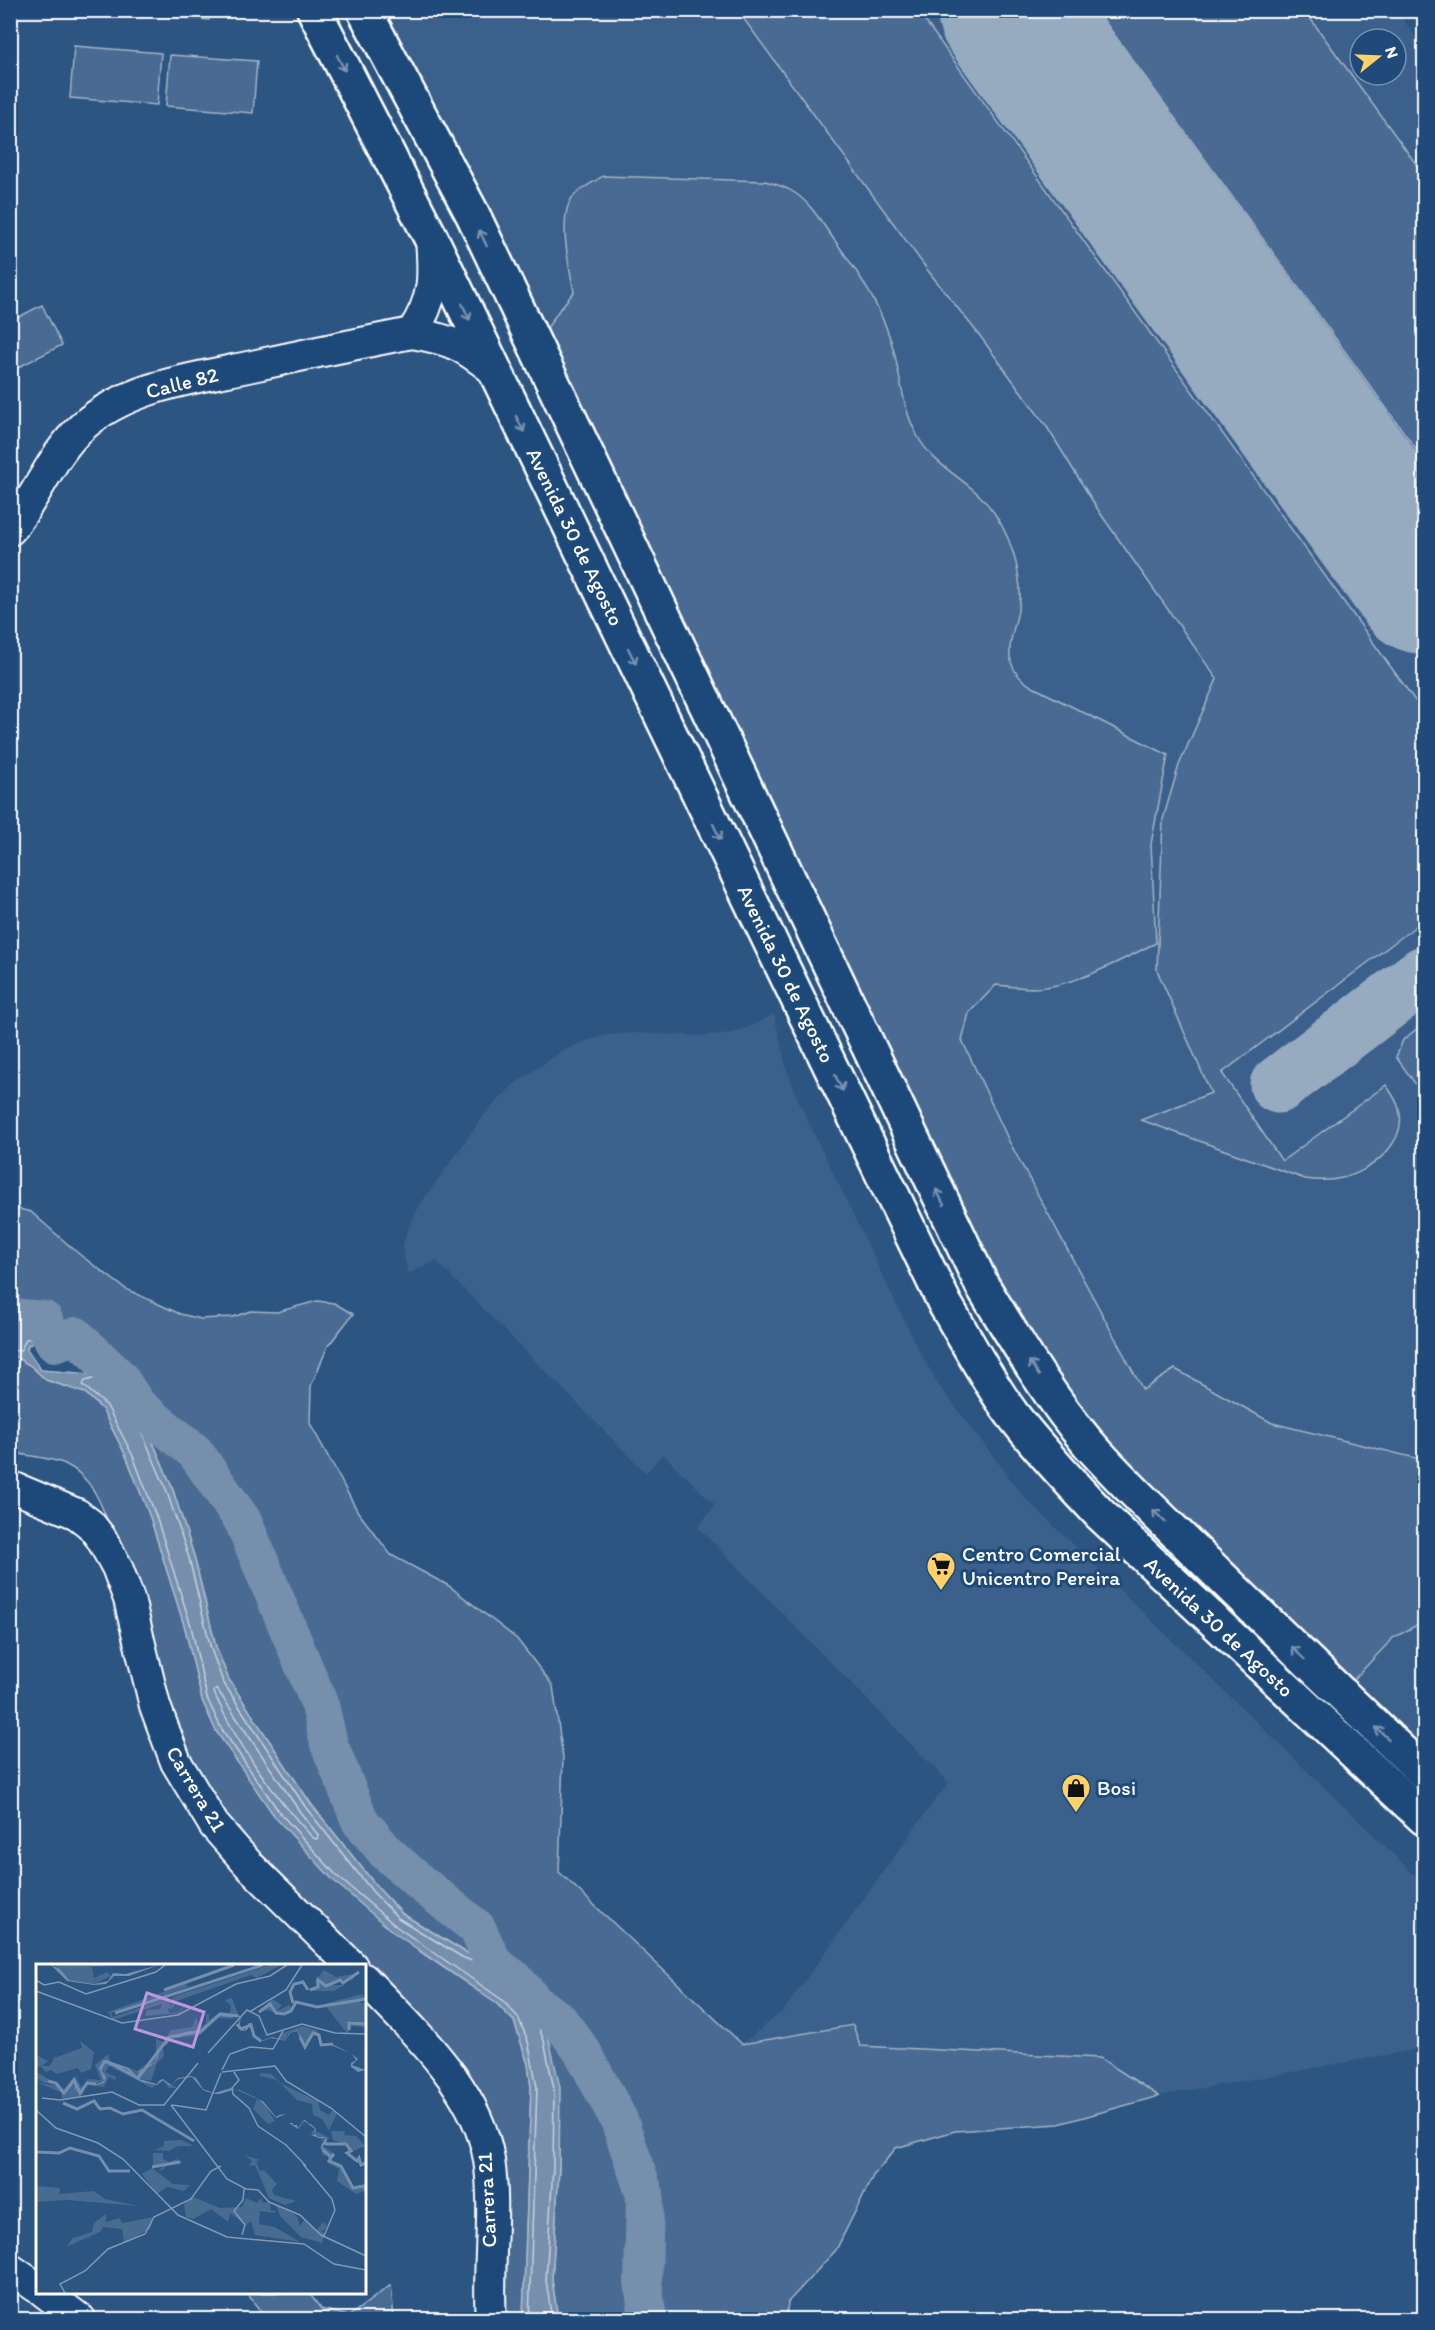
<svg xmlns="http://www.w3.org/2000/svg" width="1435" height="2330" font-family="Itim,sans-serif">
<style>
.built{fill:#3b618b;fill-rule:evenodd}
.green{fill:#486b92;stroke:#a4b5c8;stroke-width:1.5}
.water{fill:#748fad;stroke:#acbcce;stroke-width:1.5;fill-rule:evenodd}
.lines{fill:none;stroke-linecap:round;stroke-linejoin:round}
.shore{stroke:#c7d2de;stroke-width:1.5}
.river{stroke:#748fad;stroke-width:38}
.taxiway{stroke:#96aac0;stroke-width:57}
.runway{stroke:#96aac0;stroke-width:142}
.minor-casing{stroke:#fff;stroke-width:34}
.major-casing{stroke:#fff;stroke-width:38}
.minor{stroke:#1f4a7a;stroke-width:30}
.major{stroke:#1f4a7a;stroke-width:33}
.oneway{stroke:#7992af}
.labels{text-anchor:middle;stroke-width:6;stroke-linejoin:round;paint-order:stroke}
.street-label{font-size:21px;fill:#fff;stroke:#1f4a7a}
.poi-label{font-size:21px;fill:#fff;stroke:#1f4a7a;text-anchor:start}
.inset-river{fill:none;stroke:#748fad;stroke-width:3}
.inset-road{fill:none;stroke:#8099b4;stroke-width:1.5}
.view{fill:#bd96df;fill-opacity:0.15;stroke:#bd96df;stroke-width:3}
.inset-edge{fill:none;stroke:#fff;stroke-width:3}
</style>
<rect width="100%" height="100%" fill="#2c5582"/>
<filter id="ink" filterUnits="userSpaceOnUse"><feTurbulence type="fractalNoise" baseFrequency=".0167" numOctaves="2"/><feDisplacementMap in="SourceGraphic" scale="12" xChannelSelector="R" yChannelSelector="G"/><feConvolveMatrix kernelMatrix="1 2 1 2 8 2 1 2 1" color-interpolation-filters="sRGB"/></filter>
<g filter="url(#ink)">
<g class="built">
<path d="M1396,10L1424,48V1773L1241,1597L364,11ZM1360,39H1396V75H1360Z"/>
<polygon points="774,1014 786,1066 798,1100 920,1353 940,1387 1026,1499 1424,1884 1424,2048 1159,2096 1100,2058 860,2046 852,2025 742,2044 784,2010 937,1797 949,1783 698,1527 715,1505 663,1454 646,1473 436,1261 408,1274 402,1247 408,1229 419,1206 485,1114 513,1085 560,1052 586,1041 607,1035 633,1033 703,1036 731,1033 750,1027"/>
</g>
<g class="green">
<polygon points="122,10 210,10 210,11 209,20 121,13"/>
<path d="M738,11H918L1424,713V920L1222,1073L1282,1161L1386,1085C1391,1092 1397,1100 1399,1109C1408,1142 1371,1172 1342,1178C1330,1181 1318,1181 1305,1179L1141,1120L1211,1093L1157,970L1163,819L1179,765L1217,679L1100,513L1047,427L980,336L929,272Z"/>
<polygon points="1097,11 1305,11 1424,175 1424,460"/>
<polygon points="74,46 161,53 157,105 70,98"/>
<polygon points="170,55 257,61 253,113 166,106"/>
<path d="M603,176L765,181C776,184 786,187 795,193C810,203 820,220 830,234C855,268 878,300 891,341C901,372 901,407 918,437C931,461 957,475 977,493C994,509 1007,532 1014,555C1018,570 1021,585 1020,600C1016,633 994,663 1031,686L1168,755L1151,844L1156,943C1120,960 1073,988 1033,988C1021,988 1008,986 996,985L969,1013L962,1040L1009,1141L1143,1390L1175,1369L1272,1423L1424,1460V1621L1393,1638L1340,1694L1050,1392L534,348L559,310L574,292C570,269 557,219 572,198C579,189 594,182 603,176Z"/>
<polygon points="42,305 62,345 11,371 11,321"/>
<polygon points="1424,1023 1424,1096 1396,1057 1403,1040"/>
<polygon points="11,1207 31,1212 79,1254 126,1289 180,1314 201,1319 233,1317 251,1311 277,1312 317,1301 334,1303 353,1314 328,1346 311,1386 310,1423 358,1512 391,1555 449,1586 517,1639 553,1686 563,1758 559,1872 742,2044 853,2025 860,2046 1100,2058 1159,2096 1059,2124 955,2131 896,2148 873,2176 836,2250 788,2302 786,2319 558,2319 552,2280 559,2168 559,2133 494,1964 465,1952 403,1914 378,1888 311,1804 229,1680 216,1647 194,1556 172,1487 137,1405 119,1377 76,1336 44,1320 11,1317"/>
<path d="M11,1354L31,1366L46,1380L86,1393L102,1409L127,1458L150,1517L185,1628L202,1700L216,1731L237,1761L413,1947L497,2004L514,2021L528,2064L531,2087L523,2319H491L476,2114L352,1965L176,1762L110,1527C101,1503 91,1476 65,1464C51,1458 26,1456 11,1452Z"/>
<polygon points="391,2285 394,2319 266,2319 247,2293 309,2293 321,2309 349,2316"/>
</g>
<path class="water" d="M11,1317L44,1320L76,1336L119,1377L137,1405L172,1487L194,1556L216,1647L229,1680L311,1804L378,1888L402,1914L465,1952L494,1964L515,1979L536,2004L549,2039L560,2088L559,2168L552,2280L558,2319H523L531,2087L528,2064L514,2021L497,2004L393,1932L333,1880L275,1817L216,1731L202,1700L185,1628L150,1517L127,1458L102,1409L85,1393L46,1380L31,1366L11,1354ZM37,1342C58,1343 85,1353 92,1374L41,1370L27,1349L28,1345Z"/>
<g class="lines">
<g class="shore">
<polyline points="10,1323 42,1326 53,1333 51,1336 36,1336 26,1339 20,1351 10,1350"/>
<path d="M217,1689L300,1812L318,1835L317,1839L313,1838C275,1797 238,1746 215,1695L214,1691Z"/>
<polyline points="529,2320 537,2087 528,2041 518,2017 501,1999 397,1927 337,1876 280,1813 221,1728 207,1698 191,1626 156,1516 133,1456 107,1406 83,1385 85,1381 96,1378 99,1369 102,1369 115,1381 131,1407 166,1489 189,1558 211,1649 223,1682 306,1808 373,1892 398,1918 462,1957 491,1969 511,1984 531,2007 544,2041 554,2089 553,2168 546,2280 552,2320"/>
</g>
<polyline class="river" points="10,1317 44,1320 54,1343 76,1336 119,1377 137,1405 195,1452 243,1521 320,1705 329,1744 360,1821 386,1852 417,1880 477,1928 494,1964 515,1979 536,2004 558,2019 582,2051 619,2120 645,2195 643,2281 648,2320"/>
<polyline class="taxiway" points="1278,1085 1424,974"/>
<polyline class="runway" points="1008,10 1424,583"/>
<g class="minor-casing">
<g id="minor">
<path d="M412,333C435,298 434,278 431,238"/>
<path d="M10,530C37,497 51,455 83,426C129,385 198,378 257,365C308,354 360,343 412,333C453,340 463,346 495,371"/>
<polyline points="10,1486 77,1514 90,1524 101,1538 117,1567 129,1599 155,1706 176,1762 214,1825 250,1866 352,1966"/>
<path d="M364,1979C412,2030 478,2088 489,2160C497,2212 487,2267 491,2320"/>
<polyline points="10,2269 38,2288"/>
<polyline points="44,2292 81,2320"/>
</g>
</g>
<g class="major-casing">
<g id="major">
<path d="M314,10L431,238L945,1304C967,1341 987,1380 1012,1414C1039,1449 1070,1482 1100,1514L1424,1818"/>
<path d="M364,10L473,215L982,1285C1015,1339 1047,1394 1088,1443C1124,1484 1164,1521 1203,1559C1276,1631 1350,1702 1424,1773"/>
</g>
</g>
<use href="#minor" class="minor"/>
<use href="#major" class="major"/>
</g>
<defs><path id="oneway-shaft" d="M-6 0H5M1.5-3L5.5 0L1.5 3" fill="none" stroke-width="1.6" stroke-linecap="round" stroke-linejoin="round" transform="scale(1.5)"/></defs>
<g class="oneway">
<use href="#oneway-shaft" transform="translate(341 63) rotate(63)"/>
<use href="#oneway-shaft" transform="translate(483 238) rotate(-115)"/>
<use href="#oneway-shaft" transform="translate(466 312) rotate(65)"/>
<use href="#oneway-shaft" transform="translate(520 424) rotate(64)"/>
<use href="#oneway-shaft" transform="translate(632 656) rotate(64)"/>
<use href="#oneway-shaft" transform="translate(717 832) rotate(64)"/>
<use href="#oneway-shaft" transform="translate(839 1083) rotate(64)"/>
<use href="#oneway-shaft" transform="translate(940 1197) rotate(-116)"/>
<use href="#oneway-shaft" transform="translate(1034 1368) rotate(-124)"/>
<use href="#oneway-shaft" transform="translate(1159 1516) rotate(-135)"/>
<use href="#oneway-shaft" transform="translate(1298 1653) rotate(-136)"/>
<use href="#oneway-shaft" transform="translate(1382 1733) rotate(-137)"/>
</g>
</g>
<defs>
<g id="supermarket-pin" transform="scale(1.5)"><path d="M0 17L-7.5 6A9.5 9.5 0 1 1 7.5 6Z" fill="#ffd166" stroke="#1f4a7a"/><path d="M-6-5.5h2.5l.6 2H6L4.5 2H-2.5L-4.4-4H-6ZM-1.5 3.2a1.3 1.3 0 1 0 .1 0ZM3 3.2a1.3 1.3 0 1 0 .1 0Z" fill="#111"/></g>
<g id="shop-pin" transform="scale(1.5)"><path d="M0 17L-7.5 6A9.5 9.5 0 1 1 7.5 6Z" fill="#ffd166" stroke="#1f4a7a"/><path d="M-5-2.5h2.3a2.7 3.5 0 0 1 5.4 0H5L5.5 6h-11ZM-1.5-2.5h3a1.5 2.3 0 0 0-3 0Z" fill="#111"/></g>
</defs>
<g fill-rule="evenodd">
<use href="#supermarket-pin" x="941" y="1566"/>
<use href="#shop-pin" x="1076" y="1788"/>
</g>
<g class="labels">
<g class="street-label">
<text transform="translate(182 383) rotate(-14)" y="7">Calle 82</text>
<text transform="translate(575 537) rotate(64)" y="7">Avenida 30 de Agosto</text>
<text transform="translate(786 974) rotate(64)" y="7">Avenida 30 de Agosto</text>
<text transform="translate(1219 1627) rotate(43)" y="7">Avenida 30 de Agosto</text>
<text transform="translate(196 1789) rotate(59)" y="7">Carrera 21</text>
<text transform="translate(487 2200) rotate(-93)" y="7">Carrera 21</text>
</g>
<g class="poi-label">
<text x="962" y="1561">Centro Comercial<tspan x="962" dy="24">Unicentro Pereira</tspan></text>
<text x="1097" y="1795">Bosi</text>
</g>
</g>
<g transform="translate(36 1964)">
<rect width="330" height="330" fill="#2c5582"/>
<path d="M19,1H105L56,3L58,14L71,8L75,12L58,20L31,16ZM234,1H245L221,14L215,11L149,34L138,38L139,41L136,45L132,44L133,49L143,48L150,40L144,49L109,52L111,46L124,45L126,40L77,56L72,48L150,20L152,23L75,49L77,53L131,34L136,43V33ZM288,6L300,13L318,10L317,16L297,18L296,21H308L298,27H274L281,24L279,17ZM326,30L329,33L324,39L330,38V64L316,62L309,73L310,68L288,40ZM196,34L202,50L194,52L199,55L183,54L164,71L128,76L135,66L156,63L160,53L164,64L170,59V50H173V56L185,48L194,49L195,42L189,36ZM236,35L246,41L241,47L253,41L256,45L246,51L231,46L222,49ZM266,62L280,66L285,72L277,69L269,78L271,83L261,66L252,69L249,77L243,75L247,69ZM120,75L131,79L127,84L128,92L121,99L115,117L101,114L121,121L125,117L127,116L141,124H133L127,117L116,124L73,102L69,108L80,113L79,116L73,113L68,123L52,121L45,133L27,135L25,131L29,130L38,117L39,125L45,130L48,129L52,119L61,120L53,118L49,122L45,129L38,115L27,129L24,124V128L0,118L23,122L1,115V108L28,125L39,112L46,124L52,115L65,116L59,101L72,90L74,97L101,107L120,93ZM44,77L58,88L55,105L45,109L42,104L21,110L15,106L10,108L4,102L0,105V91L12,97L6,102H14L18,94L46,84ZM225,109L235,110L246,120L282,137L284,146L293,151L297,146L301,150L293,166L286,155L277,151L276,140L261,136L241,116L223,112ZM221,135L227,138L239,157L232,160L217,145ZM278,166L293,174L287,182L298,189L295,197L305,201L311,216L317,222L330,221V233L327,227L320,230L301,217L303,205L292,199V192L287,191L284,184L287,176L278,172ZM295,167H309L308,171L320,172L329,182L315,188L311,186L313,182L297,176ZM146,176L158,182H142L133,187L119,186L128,182V177ZM117,189H127V195L133,198L141,195L147,199L130,200L128,205L122,207L128,202L117,203ZM209,191L224,196L220,197L224,207L228,206L241,220L236,226L238,231L260,237L249,241L233,234L219,201L213,202L216,197ZM116,204L137,220L154,221L148,227L131,223L121,230L106,210ZM0,222L24,224L23,230L58,227L69,235L103,242L31,236L0,238ZM157,233L184,244L206,243L210,234L221,239L225,234L227,239L234,238L235,247L240,246L238,249L224,247L223,260L239,263L264,278L219,271L215,257L210,261L194,249L192,258L175,245L157,255L150,253L148,240ZM240,240L261,252L264,262L268,256L281,266L287,258L291,261L288,267L284,265L289,270L286,279L265,273L244,252ZM70,250V258L84,254L86,259L118,253L114,265L88,279L86,265L67,263L64,268L30,283L37,274L56,268L58,259Z" fill="#486b92"/>
<path d="M15,1L24,5L33,16L58,20L72,17L77,9L89,10L123,1L93,12H78L70,20L58,21L31,17ZM201,50L205,53L203,64L209,66L213,59H215L217,69L225,77L236,73L249,77L253,69L261,66L271,83L270,77L276,69L280,68L285,75V81L296,80L316,90L322,95L316,101L330,106L322,108L315,103V99L320,96L316,90L295,81H285L280,69L270,78L271,83L267,81L261,67L254,69L249,77L235,74L224,78L217,69L214,60L211,66L207,67L202,64L204,54L200,51L195,53L183,52L164,70L154,68L149,71L144,73L135,74L131,80L124,85L121,96L119,99L110,105L104,108V113L103,115L121,120L124,116L127,115L135,121L142,114L155,112L160,114L167,125L178,129L195,124L203,126L227,137L240,153L243,151L250,150L253,159H257V161H261L262,164L268,156H269L272,159L276,161L280,165V166L275,171L279,170L282,173H287L291,174L290,180L286,182L288,185L287,187L285,182L290,174H283L275,171L279,165L271,159L268,157L262,165L253,159L250,150L240,154L224,136L199,125L184,130H180L172,128L167,126L156,113L142,115L134,122L127,116L121,121L106,118L97,113L91,105L73,101L69,97L64,105L70,113L68,119L61,121L52,119L46,130L42,128L39,125L38,117L27,131L19,120L0,116L20,119L27,129L36,116H40V125L45,129L51,119L62,120L68,117L63,104L69,96L93,104L102,114L103,107L119,98L123,84L133,73L153,67L164,69L182,52Z" fill="#748fad"/>
<path class="inset-river" d="M128,26L198,1M274,26L282,23V16L290,22L304,16L307,19L323,8M257,39L254,28L258,20L267,18L272,26M223,48L234,40L240,49L248,50L255,47L260,38L281,43L330,35M79,49L227,1M201,60L205,65L215,61L218,72L225,77M313,66V59L330,60M264,73L269,83L277,69L283,71L285,81L297,80M64,106L68,98H72L102,114L133,73L165,67L184,50L202,52M12,117L20,119L28,129L38,116L44,129L51,119L60,120M27,139L41,145L58,137L64,145L74,144L87,150L106,146L158,177M289,180H310L315,187L311,189L321,197L323,194L325,201L330,199M287,186L295,193L298,190L293,197L305,202L317,224L328,222L330,227M0,188L23,189L34,184L63,192L73,207H94M116,203L144,198"/>
<path class="inset-road" d="M0,16L8,21L23,18L50,30L120,8L129,1M0,27L86,59L142,51L200,20L234,12L251,1M215,47L250,26L266,1M172,89L211,46L223,52L231,71L266,60L299,69L330,70M186,106L194,90L214,83L237,85L247,67M186,108L239,102L250,117L295,144L330,173M198,108L203,116L196,124L197,130L213,144L222,162L250,181L270,202M6,134L24,136L76,128L103,141H128L162,99M135,141L191,215L210,225L222,226L233,238L264,251L285,271L330,292M136,141L170,146L185,109M0,146L20,164L62,179L87,195L142,251L191,273L268,280L298,300L330,306M267,200L296,235M206,271L209,261L198,247L207,236L208,225M288,272L299,246L296,235M29,329L24,320L49,307L72,285L109,270L118,253L155,235L175,207L185,202"/>
<path class="view" d="M111,29L168,48L157,83L99,65Z"/>
<rect width="330" height="330" class="inset-edge"/>
</g>
<rect width="1435" height="2330" fill="none" stroke="#1f4a7a" stroke-width="36"/>
<rect x="18" y="18" width="1399" height="2294" fill="none" stroke="#fff" stroke-width="2" filter="url(#ink)"/>
<g transform="translate(1378 57) rotate(72)"><circle r="28" fill="#1f4a7a" stroke="#7992af" stroke-width="1.5"/>
<path d="M0-4.5L10 22L0 15L-10 22Z" fill="#ffd166"/>
<text y="-9" font-size="16" font-weight="bold" text-anchor="middle" fill="#ffffff">N</text>
</g>
</svg>
